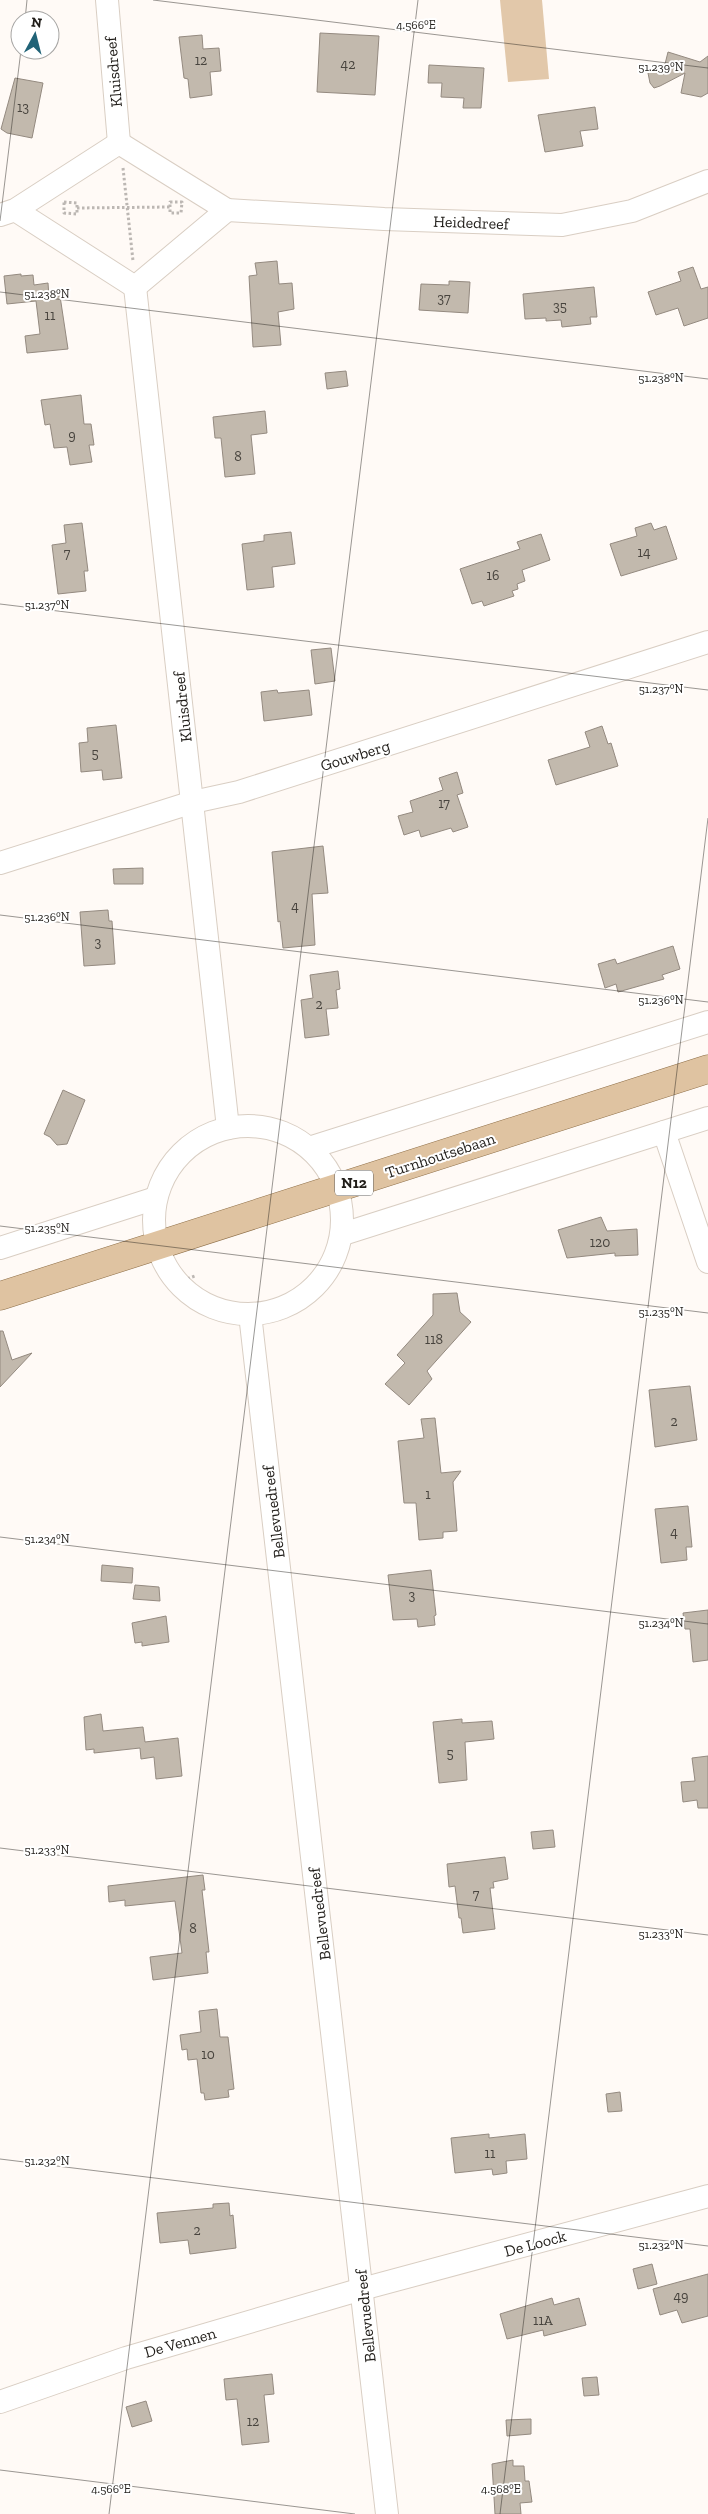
<svg xmlns="http://www.w3.org/2000/svg" width="708" height="2514" font-family="'Zilla Slab',serif">
<style>
.green{fill:#e2c8aa}
.building{fill:#c2b9ad;stroke:#948a80}
.lines{fill:none;stroke-linecap:round;stroke-linejoin:round}
.minor-casing{stroke:#d9cec3;stroke-width:24}
.primary-casing{stroke:#8e6f48;stroke-width:29}
.path{stroke:#bcb7b3;stroke-width:3;stroke-dasharray:2.5 2.5;stroke-linecap:butt}
.minor{stroke:#fff;stroke-width:22}
.primary{stroke:#dfc3a1;stroke-width:28}
.ticks{fill:none;stroke:#201d19;stroke-width:1;stroke-opacity:0.45}
.labels{text-anchor:middle;stroke-width:4;stroke-linejoin:round;paint-order:stroke}
.number-label{font-size:14px;fill:#48443e}
.shield{fill:#fff;stroke:#63615e;stroke-width:1}
.shield-label{font-size:15px;font-weight:bold;fill:#201d19}
.street-label{font-size:16px;fill:#201d19;stroke:#fff}
.ticks-label{font-size:12px;text-anchor:middle;fill:#201d19;stroke:#fff;stroke-width:4;stroke-linejoin:round;paint-order:stroke}
</style>
<rect width="100%" height="100%" fill="#fffaf6"/>
<polygon class="green" points="500,0 542,0 549,79 508,82"/>
<g class="building">
<polygon points="320,33 379,36 375,95 317,92"/>
<polygon points="202,35 203,49 219,48 221,71 210,72 212,95 190,98 188,79 184,78 179,37"/>
<polygon points="668,52 700,62 708,56 708,93 701,97 681,93 685,73 660,86 654,88 650,83 648,73 665,64"/>
<polygon points="429,65 484,68 481,108 463,108 464,98 441,97 442,83 428,83"/>
<polygon points="15,78 43,83 32,138 7,133 1,129"/>
<polygon points="595,107 598,129 580,131 583,146 545,152 538,115"/>
<polygon points="277,261 279,284 292,283 294,309 278,312 281,345 253,347 249,276 257,275 255,263"/>
<polygon points="693,267 701,289 708,287 708,318 684,326 678,308 656,315 648,292 681,281 678,272"/>
<polygon points="21,274 21,276 33,275 34,285 48,283 49,297 60,296 68,349 27,353 25,336 40,334 36,301 7,304 4,276"/>
<polygon points="449,281 470,282 468,313 419,310 421,284 449,285"/>
<polygon points="594,287 597,317 590,317 591,324 562,327 561,320 546,321 546,318 525,319 523,294"/>
<polygon points="346,371 348,386 327,389 325,373"/>
<polygon points="81,395 84,424 91,424 94,445 89,445 92,462 70,465 67,447 54,448 50,424 45,425 41,400"/>
<polygon points="265,411 267,433 251,435 255,474 225,477 221,438 215,438 213,417"/>
<polygon points="82,523 88,571 84,571 86,591 58,594 52,545 66,543 64,525"/>
<polygon points="651,523 654,530 666,526 677,559 621,576 610,544 637,536 635,528"/>
<polygon points="291,532 295,564 272,567 274,587 247,590 242,544 264,541 264,535"/>
<polygon points="541,534 550,560 522,570 525,581 517,584 518,589 512,591 514,596 484,606 482,601 472,604 460,569 520,549 517,542"/>
<polygon points="331,648 335,681 315,684 311,650"/>
<polygon points="277,690 278,693 309,690 312,715 264,721 261,692"/>
<polygon points="116,725 122,778 103,780 102,770 81,772 79,743 88,742 87,728"/>
<polygon points="602,726 608,744 611,743 618,766 556,785 548,760 590,747 585,732"/>
<polygon points="457,772 463,793 457,795 468,827 453,832 451,828 421,837 419,830 404,835 398,816 413,812 410,801 443,790 439,778"/>
<polygon points="323,846 328,893 312,894 315,945 283,948 280,921 278,922 272,852"/>
<polygon points="143,868 143,884 114,884 113,869"/>
<polygon points="108,910 109,921 112,921 115,964 84,966 80,912"/>
<polygon points="673,946 680,969 662,975 664,979 618,992 616,984 605,988 598,964 615,959 617,964"/>
<polygon points="338,971 340,989 336,990 338,1008 326,1009 329,1035 305,1038 301,1000 313,998 310,975"/>
<polygon points="63,1090 85,1100 67,1144 57,1145 50,1137 44,1134"/>
<polygon points="601,1217 607,1231 637,1229 638,1255 615,1256 615,1253 567,1258 558,1230"/>
<polygon points="457,1293 460,1312 471,1322 427,1371 432,1379 409,1405 385,1384 405,1363 397,1355 433,1315 433,1294"/>
<polygon points="0,1331 3,1331 12,1360 32,1353 0,1387"/>
<polygon points="690,1386 697,1440 655,1447 649,1390"/>
<polygon points="435,1418 441,1473 461,1471 453,1482 457,1531 443,1532 443,1538 419,1540 416,1503 404,1503 398,1441 424,1438 421,1419"/>
<polygon points="688,1506 692,1547 686,1547 687,1560 661,1563 655,1509"/>
<polygon points="102,1565 133,1568 132,1583 101,1581"/>
<polygon points="431,1570 436,1615 434,1616 435,1625 418,1627 417,1619 393,1620 388,1575"/>
<polygon points="135,1585 159,1587 160,1601 133,1599"/>
<polygon points="708,1610 708,1660 693,1662 690,1629 685,1629 683,1613"/>
<polygon points="166,1616 169,1642 142,1646 142,1642 135,1643 132,1623"/>
<polygon points="101,1714 103,1731 143,1727 145,1742 178,1738 182,1776 156,1779 154,1757 141,1759 140,1748 94,1753 94,1749 86,1750 84,1717"/>
<polygon points="462,1719 462,1723 492,1721 494,1739 465,1742 467,1780 439,1783 433,1722"/>
<polygon points="708,1756 708,1808 698,1808 697,1800 683,1802 681,1782 695,1781 692,1758"/>
<polygon points="553,1830 555,1847 533,1849 531,1832"/>
<polygon points="505,1857 508,1879 493,1882 494,1888 490,1888 495,1929 463,1933 461,1918 459,1918 455,1886 449,1887 447,1864"/>
<polygon points="203,1875 205,1890 202,1890 209,1952 206,1952 208,1973 153,1980 150,1957 182,1953 175,1901 125,1906 125,1900 109,1902 108,1886"/>
<polygon points="217,2009 220,2037 228,2037 234,2089 228,2090 229,2097 205,2100 204,2093 201,2093 197,2059 188,2060 187,2049 182,2050 180,2035 201,2032 199,2011"/>
<polygon points="620,2092 622,2111 608,2112 606,2094"/>
<polygon points="489,2134 489,2138 525,2134 527,2159 506,2161 507,2173 493,2175 492,2169 455,2173 451,2138"/>
<polygon points="229,2203 230,2216 233,2215 236,2248 190,2254 188,2240 160,2243 157,2213 213,2208 213,2204"/>
<polygon points="652,2264 657,2284 638,2289 633,2269"/>
<polygon points="708,2274 708,2316 682,2323 677,2310 660,2315 653,2289"/>
<polygon points="552,2298 554,2305 579,2298 586,2325 544,2336 543,2330 507,2339 500,2314"/>
<polygon points="272,2374 274,2394 264,2395 269,2442 242,2445 237,2399 226,2400 224,2379"/>
<polygon points="597,2377 599,2395 584,2396 582,2378"/>
<polygon points="146,2401 152,2421 132,2427 126,2407"/>
<polygon points="531,2419 531,2434 507,2436 506,2420"/>
<polygon points="513,2460 513,2466 524,2466 525,2481 529,2481 532,2502 520,2503 521,2514 495,2514 492,2464"/>
</g>
<g class="lines">
<g class="minor-casing">
<g id="minor">
<polyline points="107,0 119,143"/>
<polyline points="227,210 384,219 562,225 632,211 708,181"/>
<polyline points="0,215 15,210 119,143 227,210 135,287 15,210"/>
<polyline points="135,287 228,1128"/>
<polyline points="0,863 193,802 239,792 708,642"/>
<circle cx="248" cy="1220" r="94"/>
<polyline points="664,1132 708,1262"/>
<polyline points="309,1148 708,1022"/>
<polyline points="343,1234 708,1118"/>
<polyline points="0,1248 156,1198"/>
<polyline points="250,1314 387,2514"/>
<polyline points="0,2402 126,2358 362,2289 708,2196"/>
</g>
</g>
<g class="primary-casing">
<polyline id="primary" points="0,1296 708,1069"/>
</g>
<g class="path">
<polyline points="123,168 133,261"/>
<polygon points="64,202 77,203 77,214 64,213"/>
<polygon points="170,202 182,202 181,213 170,213"/>
<polyline points="77,208 170,207"/>
<polyline points="178,1282 195,1276"/>
</g>
<use href="#minor" class="minor"/>
<use href="#primary" class="primary"/>
</g>
<path class="ticks" d="M153,0L708,68M25,20L27,0M0,221L21,50M0,292L708,379M0,604L708,690M0,915L708,1002M0,1226L708,1313M0,1537L708,1624M0,1848L708,1935M0,2159L708,2246M0,2470L355,2514M109,2514L418,0M500,2514L708,818"/>
<g class="labels">
<g class="number-label">
<text x="201" y="65">12</text>
<text x="348" y="69">42</text>
<text x="23" y="112">13</text>
<text x="444" y="303">37</text>
<text x="560" y="311">35</text>
<text x="50" y="320">11</text>
<text x="72" y="440">9</text>
<text x="238" y="461">8</text>
<text x="644" y="557">14</text>
<text x="67" y="558">7</text>
<text x="493" y="580">16</text>
<text x="95" y="758">5</text>
<text x="444" y="808">17</text>
<text x="295" y="911">4</text>
<text x="98" y="947">3</text>
<text x="319" y="1009">2</text>
<text x="600" y="1247">120</text>
<text x="434" y="1344">118</text>
<text x="674" y="1426">2</text>
<text x="428" y="1499">1</text>
<text x="674" y="1537">4</text>
<text x="412" y="1600">3</text>
<text x="450" y="1758">5</text>
<text x="476" y="1899">7</text>
<text x="193" y="1933">8</text>
<text x="208" y="2059">10</text>
<text x="490" y="2158">11</text>
<text x="197" y="2235">2</text>
<text x="681" y="2301">49</text>
<text x="543" y="2325">11A</text>
<text x="253" y="2426">12</text>
</g>
<rect class="shield" x="335" y="1170.5" width="38" height="25" rx="4"/>
<g class="shield-label">
<text x="354" y="1188">N12</text>
</g>
<g class="street-label">
<text transform="translate(113 72) rotate(-95)" y="6">Kluisdreef</text>
<text transform="translate(471 222) rotate(2)" y="6">Heidedreef</text>
<text transform="translate(182 707) rotate(-96)" y="6">Kluisdreef</text>
<text transform="translate(355 755) rotate(-17)" y="6">Gouwberg</text>
<text transform="translate(440 1155) rotate(-18)" y="6">Turnhoutsebaan</text>
<text transform="translate(273 1512) rotate(-97)" y="6">Bellevuedreef</text>
<text transform="translate(319 1914) rotate(-97)" y="6">Bellevuedreef</text>
<text transform="translate(535 2243) rotate(-15)" y="6">De Loock</text>
<text transform="translate(365 2316) rotate(-96)" y="6">Bellevuedreef</text>
<text transform="translate(180 2342) rotate(-16)" y="6">De Vennen</text>
</g>
</g>
<g class="ticks-label">
<text x="416" y="29">4.566°E</text>
<text x="661" y="71">51.239°N</text>
<text x="47" y="298">51.238°N</text>
<text x="661" y="382">51.238°N</text>
<text x="47" y="609">51.237°N</text>
<text x="661" y="693">51.237°N</text>
<text x="47" y="921">51.236°N</text>
<text x="661" y="1004">51.236°N</text>
<text x="47" y="1232">51.235°N</text>
<text x="661" y="1316">51.235°N</text>
<text x="47" y="1543">51.234°N</text>
<text x="661" y="1627">51.234°N</text>
<text x="47" y="1854">51.233°N</text>
<text x="661" y="1938">51.233°N</text>
<text x="47" y="2165">51.232°N</text>
<text x="661" y="2249">51.232°N</text>
<text x="111" y="2493">4.566°E</text>
<text x="501" y="2493">4.568°E</text>
</g>
<g transform="translate(35 35) rotate(7)"><circle r="24" fill="#ffffff" stroke="#a6a5a3"/>
<path d="M0-4L9 19L0 12L-9 19Z" fill="#216377"/>
<text y="-8" font-size="14" font-weight="bold" text-anchor="middle" fill="#201d19">N</text>
</g>
</svg>
